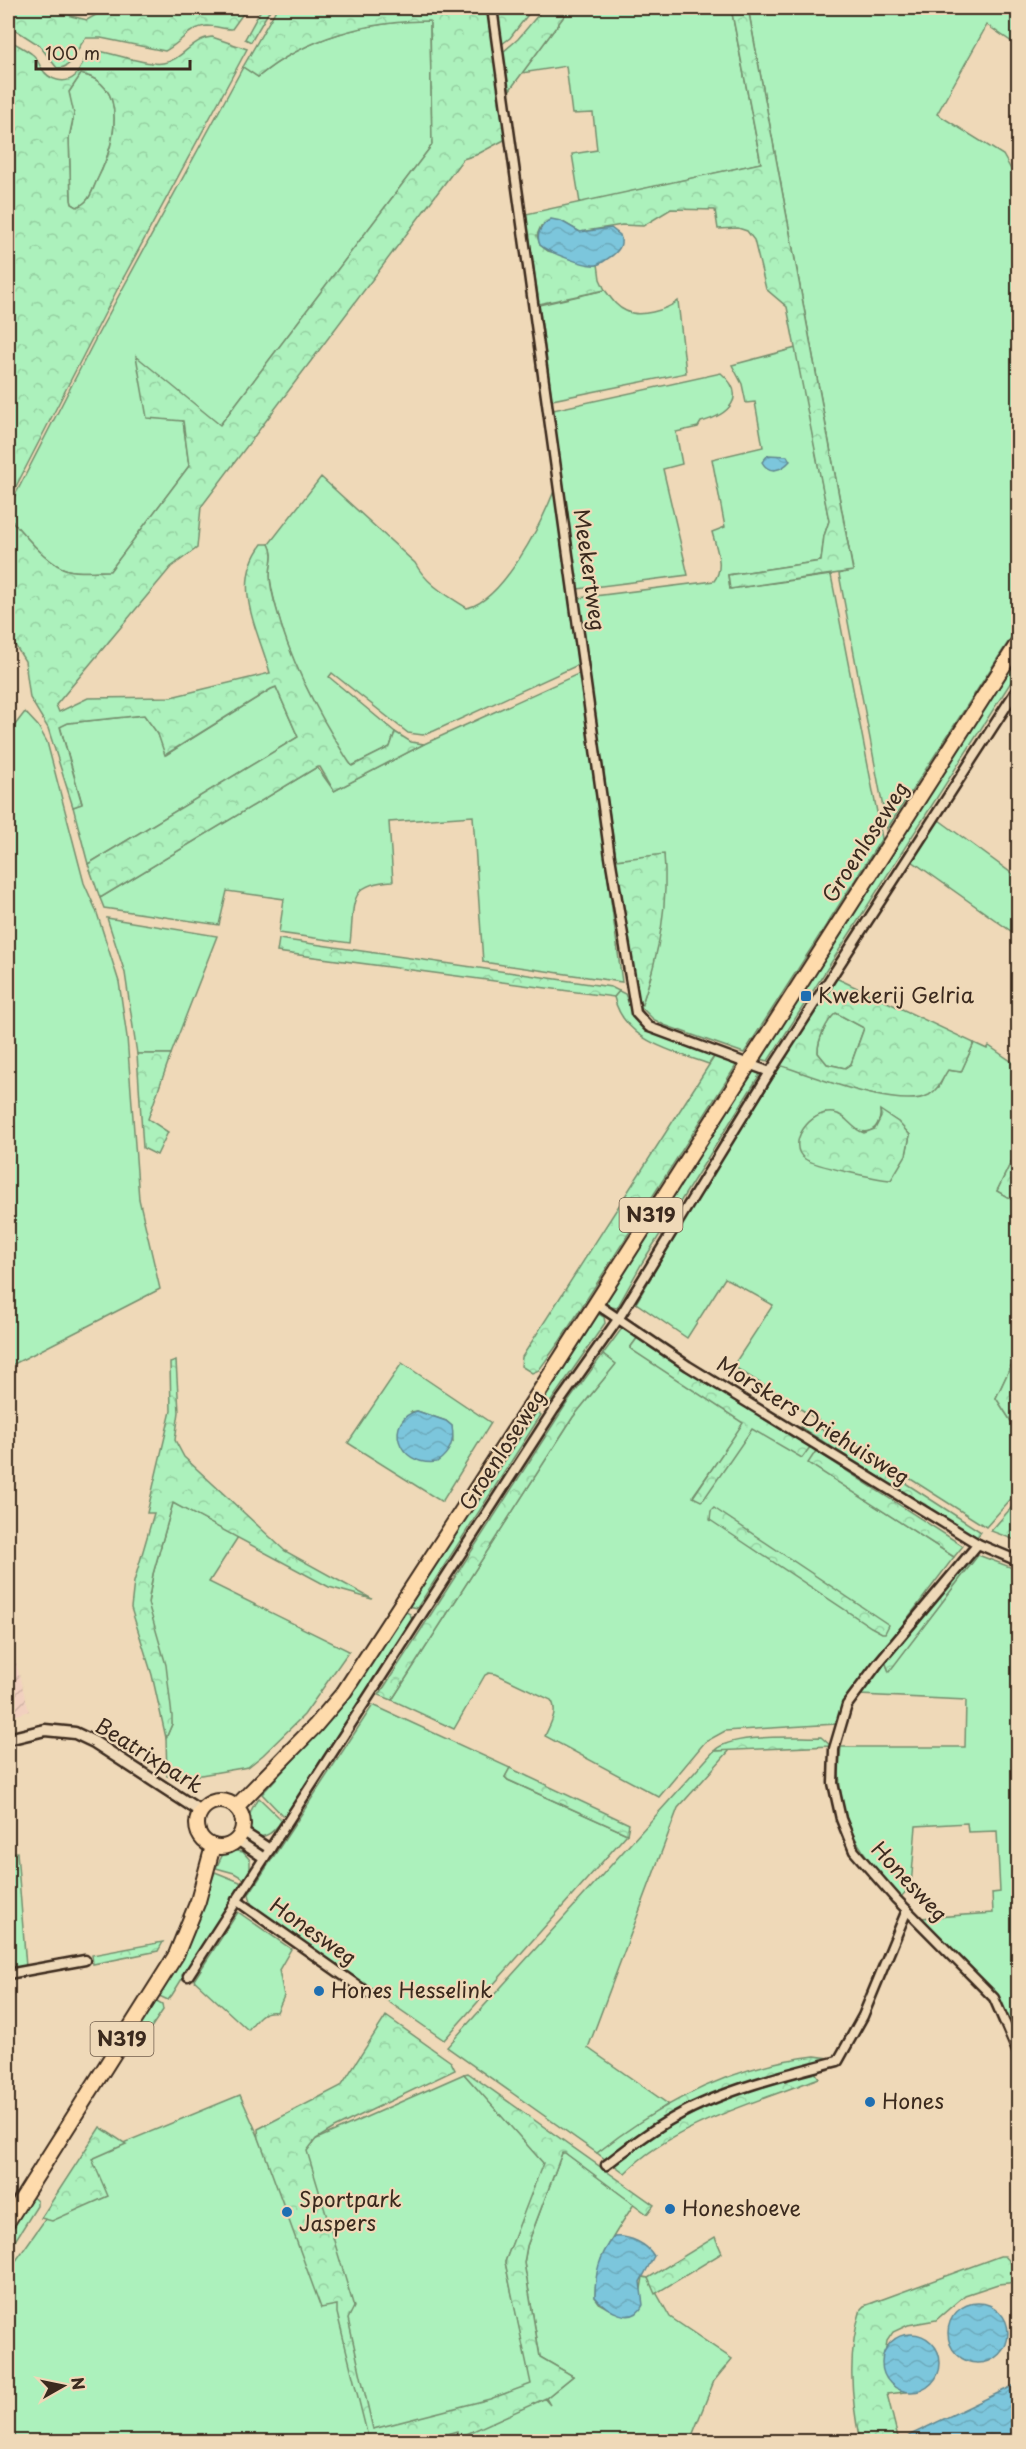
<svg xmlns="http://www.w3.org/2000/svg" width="1026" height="2449" font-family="'Playpen Sans',sans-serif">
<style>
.industrial{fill:url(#industrial-furrows)}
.green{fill:#acf1bc;stroke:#748e6d;stroke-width:1.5;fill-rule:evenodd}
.forest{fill:url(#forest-crowns);stroke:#748e6d;stroke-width:1.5;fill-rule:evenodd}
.water{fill:url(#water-waves);stroke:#628890;stroke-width:1.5}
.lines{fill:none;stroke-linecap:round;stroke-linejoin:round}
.minor-casing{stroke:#3b2a1e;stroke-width:13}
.tertiary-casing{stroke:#3b2a1e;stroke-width:15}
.primary-casing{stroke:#3b2a1e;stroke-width:18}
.minor{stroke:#efd9b8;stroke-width:8}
.tertiary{stroke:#efd9b8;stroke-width:10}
.primary{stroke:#fedbac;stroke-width:14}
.poi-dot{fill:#1f6fb2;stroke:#efd9b8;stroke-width:2}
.labels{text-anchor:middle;stroke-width:4.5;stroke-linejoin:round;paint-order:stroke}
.shield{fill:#efd9b8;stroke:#715e4c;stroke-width:1.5}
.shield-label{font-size:20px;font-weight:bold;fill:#3b2a1e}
.street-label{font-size:21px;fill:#3b2a1e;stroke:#efd9b8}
.poi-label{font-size:21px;fill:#3b2a1e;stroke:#efd9b8;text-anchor:start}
</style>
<defs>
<pattern id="industrial-furrows" width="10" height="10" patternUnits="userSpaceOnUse" patternTransform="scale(1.5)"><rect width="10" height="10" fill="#f1d0bf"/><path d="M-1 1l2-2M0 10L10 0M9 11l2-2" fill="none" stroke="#d0b3a4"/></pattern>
<pattern id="forest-crowns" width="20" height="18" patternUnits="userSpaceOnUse" patternTransform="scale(1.5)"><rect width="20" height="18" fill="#acf1bc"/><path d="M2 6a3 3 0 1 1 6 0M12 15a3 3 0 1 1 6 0" fill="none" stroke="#95cfa1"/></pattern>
<pattern id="water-waves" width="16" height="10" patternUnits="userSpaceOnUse" patternTransform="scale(1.5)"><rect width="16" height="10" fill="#7cc6dc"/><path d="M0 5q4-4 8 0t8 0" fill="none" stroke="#6caabc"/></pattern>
</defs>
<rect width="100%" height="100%" fill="#efd9b8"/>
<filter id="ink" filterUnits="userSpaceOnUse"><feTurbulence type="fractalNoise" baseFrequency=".0167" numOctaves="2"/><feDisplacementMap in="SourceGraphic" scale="12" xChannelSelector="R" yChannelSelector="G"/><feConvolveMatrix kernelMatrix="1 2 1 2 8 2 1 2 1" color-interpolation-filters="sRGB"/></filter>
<g filter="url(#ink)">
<polygon class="industrial" points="8,1634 29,1711 8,1718"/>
<g class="green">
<polygon points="570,8 731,8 761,163 580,203 572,154 597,150 593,113 572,114 566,66 522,73"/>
<polygon points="748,8 1018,8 1018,46 987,25 937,114 1003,155 1018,182 1018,627 887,829 839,574 853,570"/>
<path d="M410,21H430L432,145L220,425L183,420L189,466L110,571C97,571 81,573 68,570C47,565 23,532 8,517V509L98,334L243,67L258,77C301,41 355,25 410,21Z"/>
<path d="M81,74C131,85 114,145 98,178C92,189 91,202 77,207L72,204L71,200L69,138L73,120L69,92Z"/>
<path d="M605,290C611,298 616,307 626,311C640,318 666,310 678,301L686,373L552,400L539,305Z"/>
<path d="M796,348L829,521L824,536L821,561L728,575L730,589L831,575L882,838L744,1053L664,1025L653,1019L641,1007L651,976L664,855L616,860L579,598L714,581C725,567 716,548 712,532L725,527L712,459L763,447L755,402L746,403L742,384L732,365Z"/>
<path d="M721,373C749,397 728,415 701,422L698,427L676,432L682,464L663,469L688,575L578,589L553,410Z"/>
<path d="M321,477L415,563C427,585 447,595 467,608C503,600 541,524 554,491L578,665L434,731L423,735L408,733L332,673L329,677L395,732L390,747L352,766C321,729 285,649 275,603C273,594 270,584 270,575C270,563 275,555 269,544Z"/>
<polygon points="1018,649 1018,671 768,1061 755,1057"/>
<path d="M580,673L622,982L483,962L473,816L389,822L393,881C346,883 355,905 350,943L279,933L284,899L227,891L219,925L104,908L100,898L317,767L334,791L424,744Z"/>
<polygon points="276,687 298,737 88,864 73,807 82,803 60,726 68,723 144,715 158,734 166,755 271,689"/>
<polygon points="25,712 38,726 47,742 84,883 96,910 119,982 127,1037 139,1199 160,1289 8,1367 8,734"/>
<polygon points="939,820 1018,878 1018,936 912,861"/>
<polygon points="107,918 217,936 171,1054 137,1054 125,973"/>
<path d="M619,991L625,994L634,1016L716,1054L709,1064C672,1051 624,1041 614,997Z"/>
<path d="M836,1013L864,1028L851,1064L845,1068L827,1064L818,1053C817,1041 827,1020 836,1013Z"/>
<path d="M974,1043L987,1049L989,1046L1018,1066V1148L997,1191L1018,1203V1351L996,1398L1018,1432V1491L986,1527L733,1366L773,1305L725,1278L687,1338L636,1303L694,1204L781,1065L876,1095L939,1087L947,1070L961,1072ZM880,1111L898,1122L910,1135L906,1155L799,1146C801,1128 807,1120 825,1113C838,1120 866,1143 877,1125C880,1120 881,1117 880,1111Z"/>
<polygon points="750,1065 762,1071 642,1263 617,1308 611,1307 602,1301"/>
<polygon points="595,1312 604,1317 605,1323 549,1404 539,1399"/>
<path d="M623,1327L638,1337L630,1348L744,1423L693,1496L752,1429H756L802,1457L810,1447L816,1451L809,1463L954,1557L851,1693L836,1724L725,1731L705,1742L659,1797L545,1736C550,1724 559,1711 551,1700L496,1674L489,1673L485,1675L454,1729L392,1700L573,1417L615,1365L603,1354Z"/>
<path d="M402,1363L491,1423L442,1502L348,1443ZM417,1411L446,1421L452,1426L453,1442L411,1412Z"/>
<polygon points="534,1409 541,1415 417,1608 408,1606"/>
<polygon points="173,1503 238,1537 209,1582 349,1651 304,1715 263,1755 248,1767 201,1775 167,1776 166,1738 172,1724 148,1603 153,1574"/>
<path d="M978,1555L1018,1570V2035L996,1995L921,1918L993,1913L992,1893L1000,1892L997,1831L968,1832L967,1823L916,1826L911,1886L901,1897C856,1850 832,1814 841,1747H965L966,1700L860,1695L885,1661L889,1671Z"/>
<polygon points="404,1611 410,1614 412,1619 287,1814 282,1815 262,1794 332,1717 356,1685"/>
<polygon points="373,1705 510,1768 505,1777 508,1780 627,1834 444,2040 252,1907 249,1894"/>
<polygon points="730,1750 678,1808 588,2048 668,2104 597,2153 447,2047 714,1751"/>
<path d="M259,1798L282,1820C260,1855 234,1828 259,1798Z"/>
<polygon points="231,1850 243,1852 250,1860 250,1869 244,1879 234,1873 216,1868 222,1856"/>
<polygon points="17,1852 26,1967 8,1971 8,1853"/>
<polygon points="215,1872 240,1882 240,1885 172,1995 168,2000 157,1995 180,1960 193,1934"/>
<path d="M238,1912L291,1949L279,1970L284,1996L277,2012C261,2010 257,2019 248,2030L194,1980Z"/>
<polygon points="155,2000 162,2004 163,2010 142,2041 137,2042 131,2039"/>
<path d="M464,2074L544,2163L505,2262L532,2384L550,2405L546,2398L573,2376L540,2357L524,2263L527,2246L562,2153L564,2152L634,2204C614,2236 595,2258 595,2297L600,2304L615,2312L641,2289L643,2277L648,2278L670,2317L732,2359L714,2381L690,2441L17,2442L8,2420V2272L89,2157L240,2095L269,2160Z"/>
<polygon points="30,2195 37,2201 37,2206 8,2252 8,2231"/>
</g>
<g class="forest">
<path d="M8,8H64L71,16L87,20L108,8H247L232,29C223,29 216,26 207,26C189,27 180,44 165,51L101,38H86C75,49 74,69 57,68L39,45L8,25Z"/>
<polygon points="262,8 271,8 251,42 245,39"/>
<path d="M277,8H328L365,11L387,8H488L506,139L476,155L463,159L201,507L197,548L171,567L56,705L59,712L88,698L171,697L270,673C259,631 230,585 262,544H269C275,555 270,563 270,575C270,585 273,597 276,607C290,662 318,714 349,762L352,766L390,747L395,732L411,742L424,744L334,791L320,767H317L100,898L88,864L298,737L276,687L271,689L165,755L158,734L144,715L68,723L60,727L82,804L73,807L48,728L30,698L25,661L8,634V517C23,532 47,565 68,570C81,573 97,571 110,571L189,466L183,421L147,418L136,356L220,425L432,145L430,21C369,21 306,37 258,77L243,67Z"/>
<polygon points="497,8 533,8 510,38 502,44"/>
<polygon points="544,8 570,8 509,91 503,52 518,39"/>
<polygon points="731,8 748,8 853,571 730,589 728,575 821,561 824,536 829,521 787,307 766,289 754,240 747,231 738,228 718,229 715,210 671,209 643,226 622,225 580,232 561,221 541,226 537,235 540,245 548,251 598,264 600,279 605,290 539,304 526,214 761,163"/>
<path d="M212,37L247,49L119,286L8,502V150C16,137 16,129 8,115V39C15,44 24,48 32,54C38,58 38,64 42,69C49,80 65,85 75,76C83,68 82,56 93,50C110,52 148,66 163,63C183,60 192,38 212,37ZM81,74C131,85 114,146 98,178C92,190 91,202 77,207L72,204L71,200L69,138L74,114L69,92Z"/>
<path d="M664,854C669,906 658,958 641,1007L635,994L616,860Z"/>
<polygon points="279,939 611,987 619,991 614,997 277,952"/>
<path d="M836,978L974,1043L961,1072L948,1070C942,1079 939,1089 929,1095C899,1111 814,1076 782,1066L781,1065ZM836,1013L864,1028L851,1064L845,1068L827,1064L818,1053C817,1041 827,1020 836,1013Z"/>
<polygon points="137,1054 171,1054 148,1119 168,1132 157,1155 143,1148"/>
<polygon points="716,1054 739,1061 560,1341 539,1370 532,1373 521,1366 522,1357"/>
<path d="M880,1110L898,1122L910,1135L906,1155L891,1180C877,1179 815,1166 805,1159C785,1145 810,1109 834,1113C847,1115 852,1130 864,1133L875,1129L881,1117Z"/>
<polygon points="1018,1148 1018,1203 997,1191"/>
<polygon points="638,1337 810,1447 802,1458 752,1429 704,1499 701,1501 693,1497 743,1423 632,1350 630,1348"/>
<polygon points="1018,1351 1018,1432 996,1398"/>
<polygon points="603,1354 616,1364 573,1417 392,1700 379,1695 565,1406"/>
<polygon points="176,1361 179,1412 175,1440 184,1457 285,1551 372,1599 329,1587 173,1503 153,1574 148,1603 166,1665 172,1716 172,1724 166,1738 152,1675 131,1608 134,1582 154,1513 147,1513 171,1411 170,1363"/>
<polygon points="814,1424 981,1532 976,1538 800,1427"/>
<polygon points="816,1451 822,1455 963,1546 954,1557 808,1463"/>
<polygon points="1018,1500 1018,1541 991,1531"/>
<polygon points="714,1508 889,1625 885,1633 882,1633 871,1627 710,1520 711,1511"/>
<polygon points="970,1552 978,1555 889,1672 885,1661"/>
<path d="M821,1737L831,1746L714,1751C731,1733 797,1738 821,1737Z"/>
<polygon points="510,1768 629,1824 627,1834 508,1780 505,1777"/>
<polygon points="163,1942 158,1951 93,1964 92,1955"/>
<polygon points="386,2016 451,2062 455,2070 334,2128 316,2139 307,2151 354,2307 348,2319 373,2429 490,2399 531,2384 505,2262 543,2163 464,2074 468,2073 654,2205 647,2214 565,2153 562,2153 527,2246 524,2263 540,2357 573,2376 546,2398 458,2438 457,2431 423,2441 369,2441 337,2313 337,2305 321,2308 259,2138 258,2129 341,2086"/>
<path d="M815,2056L830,2058L734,2088L661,2121L605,2159L597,2153C660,2103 734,2065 815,2056Z"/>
<path d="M815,2072L819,2078C757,2102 672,2125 625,2173L614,2165C670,2118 743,2085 815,2072Z"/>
<polygon points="100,2127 126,2144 92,2159 108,2196 52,2221 41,2218"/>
<polygon points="715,2237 722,2253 655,2294 648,2278"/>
<path d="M1000,2256H1005L1012,2264L1018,2262V2282L998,2284L965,2295L936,2320L908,2325L893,2332L887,2341L883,2367L890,2382L906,2392L887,2394L899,2441L860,2442C851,2397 847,2353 861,2309L864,2306Z"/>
</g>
<g class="water">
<path d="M551,219L561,221L580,232L611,228L620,235C623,244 620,249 613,255C608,258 603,263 597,265C586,267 548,252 540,245C535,233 541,225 551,219Z"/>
<path d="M768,455L787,456L790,461C782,470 769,475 762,462Z"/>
<path d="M417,1411L446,1421L452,1426C455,1442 450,1453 437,1462C395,1467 385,1419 417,1411Z"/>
<path d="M614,2237C629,2235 647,2244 654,2256L640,2282L643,2305C633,2327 606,2310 595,2297C595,2273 599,2256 614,2237Z"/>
<circle cx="978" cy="2333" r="30"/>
<circle cx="911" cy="2363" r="29"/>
<polygon points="1017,2384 1018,2441 904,2441 910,2435"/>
</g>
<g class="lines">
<g class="minor-casing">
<g id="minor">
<polyline points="492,8 610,857 636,1013 649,1027 770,1072"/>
<polyline points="595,1303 688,1366 978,1544 1018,1561"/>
<polyline points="978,1544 879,1662 847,1705 834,1749 833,1783 841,1819 854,1851 896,1899 994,1998 1018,2053"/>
<polyline points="242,1831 270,1849"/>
<polyline points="237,1840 264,1858"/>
<polyline points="236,1900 368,1993"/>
<polyline points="8,1974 85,1960"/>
<polyline points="188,1976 553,1411 619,1318 770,1072 1018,688"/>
<path d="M606,2165C628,2148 651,2130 675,2117C720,2091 787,2074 838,2061L863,2016L907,1910"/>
</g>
</g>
<g class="tertiary-casing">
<polyline id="tertiary" points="8,1739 45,1730 75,1733 94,1742 200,1811"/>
</g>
<g class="primary-casing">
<g id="primary">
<circle cx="220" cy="1824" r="23"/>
<polyline points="236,1807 315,1726 344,1692 534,1400 1018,643"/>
<polyline points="8,2221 176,1955 198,1901 213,1846"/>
</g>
</g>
<use href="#minor" class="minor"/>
<use href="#tertiary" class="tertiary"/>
<use href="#primary" class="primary"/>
</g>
</g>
<g class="poi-dot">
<rect x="800" y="990" width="12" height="12" rx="3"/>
<circle cx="319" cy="1991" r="6"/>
<circle cx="870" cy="2102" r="6"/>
<circle cx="670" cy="2209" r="6"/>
<circle cx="287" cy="2212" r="6"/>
</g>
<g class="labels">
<g class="shield">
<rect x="619.5" y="1198" width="63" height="34" rx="4.5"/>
<rect x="90.5" y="2022" width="63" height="34" rx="4.5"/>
</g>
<g class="shield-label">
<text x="651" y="1222">N319</text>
<text x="122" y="2046">N319</text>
</g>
<g class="street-label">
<text transform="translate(589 570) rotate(82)" y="7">Meekertweg</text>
<text transform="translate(866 842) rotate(-57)" y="7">Groenloseweg</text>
<text transform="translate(813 1421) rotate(32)" y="7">Morskers Driehuisweg</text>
<text transform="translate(503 1450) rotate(-57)" y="7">Groenloseweg</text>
<text transform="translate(149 1756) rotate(32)" y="7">Beatrixpark</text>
<text transform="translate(909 1882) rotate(47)" y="7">Honesweg</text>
<text transform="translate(313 1932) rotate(35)" y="7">Honesweg</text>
</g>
<g class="poi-label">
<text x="818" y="1003">Kwekerij Gelria</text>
<text x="331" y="1998">Hones Hesselink</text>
<text x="882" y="2109">Hones</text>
<text x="299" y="2207">Sportpark<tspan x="299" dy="24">Jaspers</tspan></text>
<text x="682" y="2216">Honeshoeve</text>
</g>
</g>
<rect width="1026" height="2449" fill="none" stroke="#efd9b8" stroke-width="30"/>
<rect x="15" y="15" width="996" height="2419" fill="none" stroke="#3b2a1e" stroke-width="2" filter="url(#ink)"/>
<g transform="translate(63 2386) rotate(81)" stroke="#efd9b8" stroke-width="4.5" paint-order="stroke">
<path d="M0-4.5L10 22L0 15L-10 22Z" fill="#3b2a1e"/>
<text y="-9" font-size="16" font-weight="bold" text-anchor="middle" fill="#3b2a1e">N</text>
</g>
<path d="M36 60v9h154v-9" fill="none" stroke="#3b2a1e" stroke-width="3"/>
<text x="45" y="60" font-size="18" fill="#3b2a1e" stroke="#efd9b8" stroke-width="4.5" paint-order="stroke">100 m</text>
</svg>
